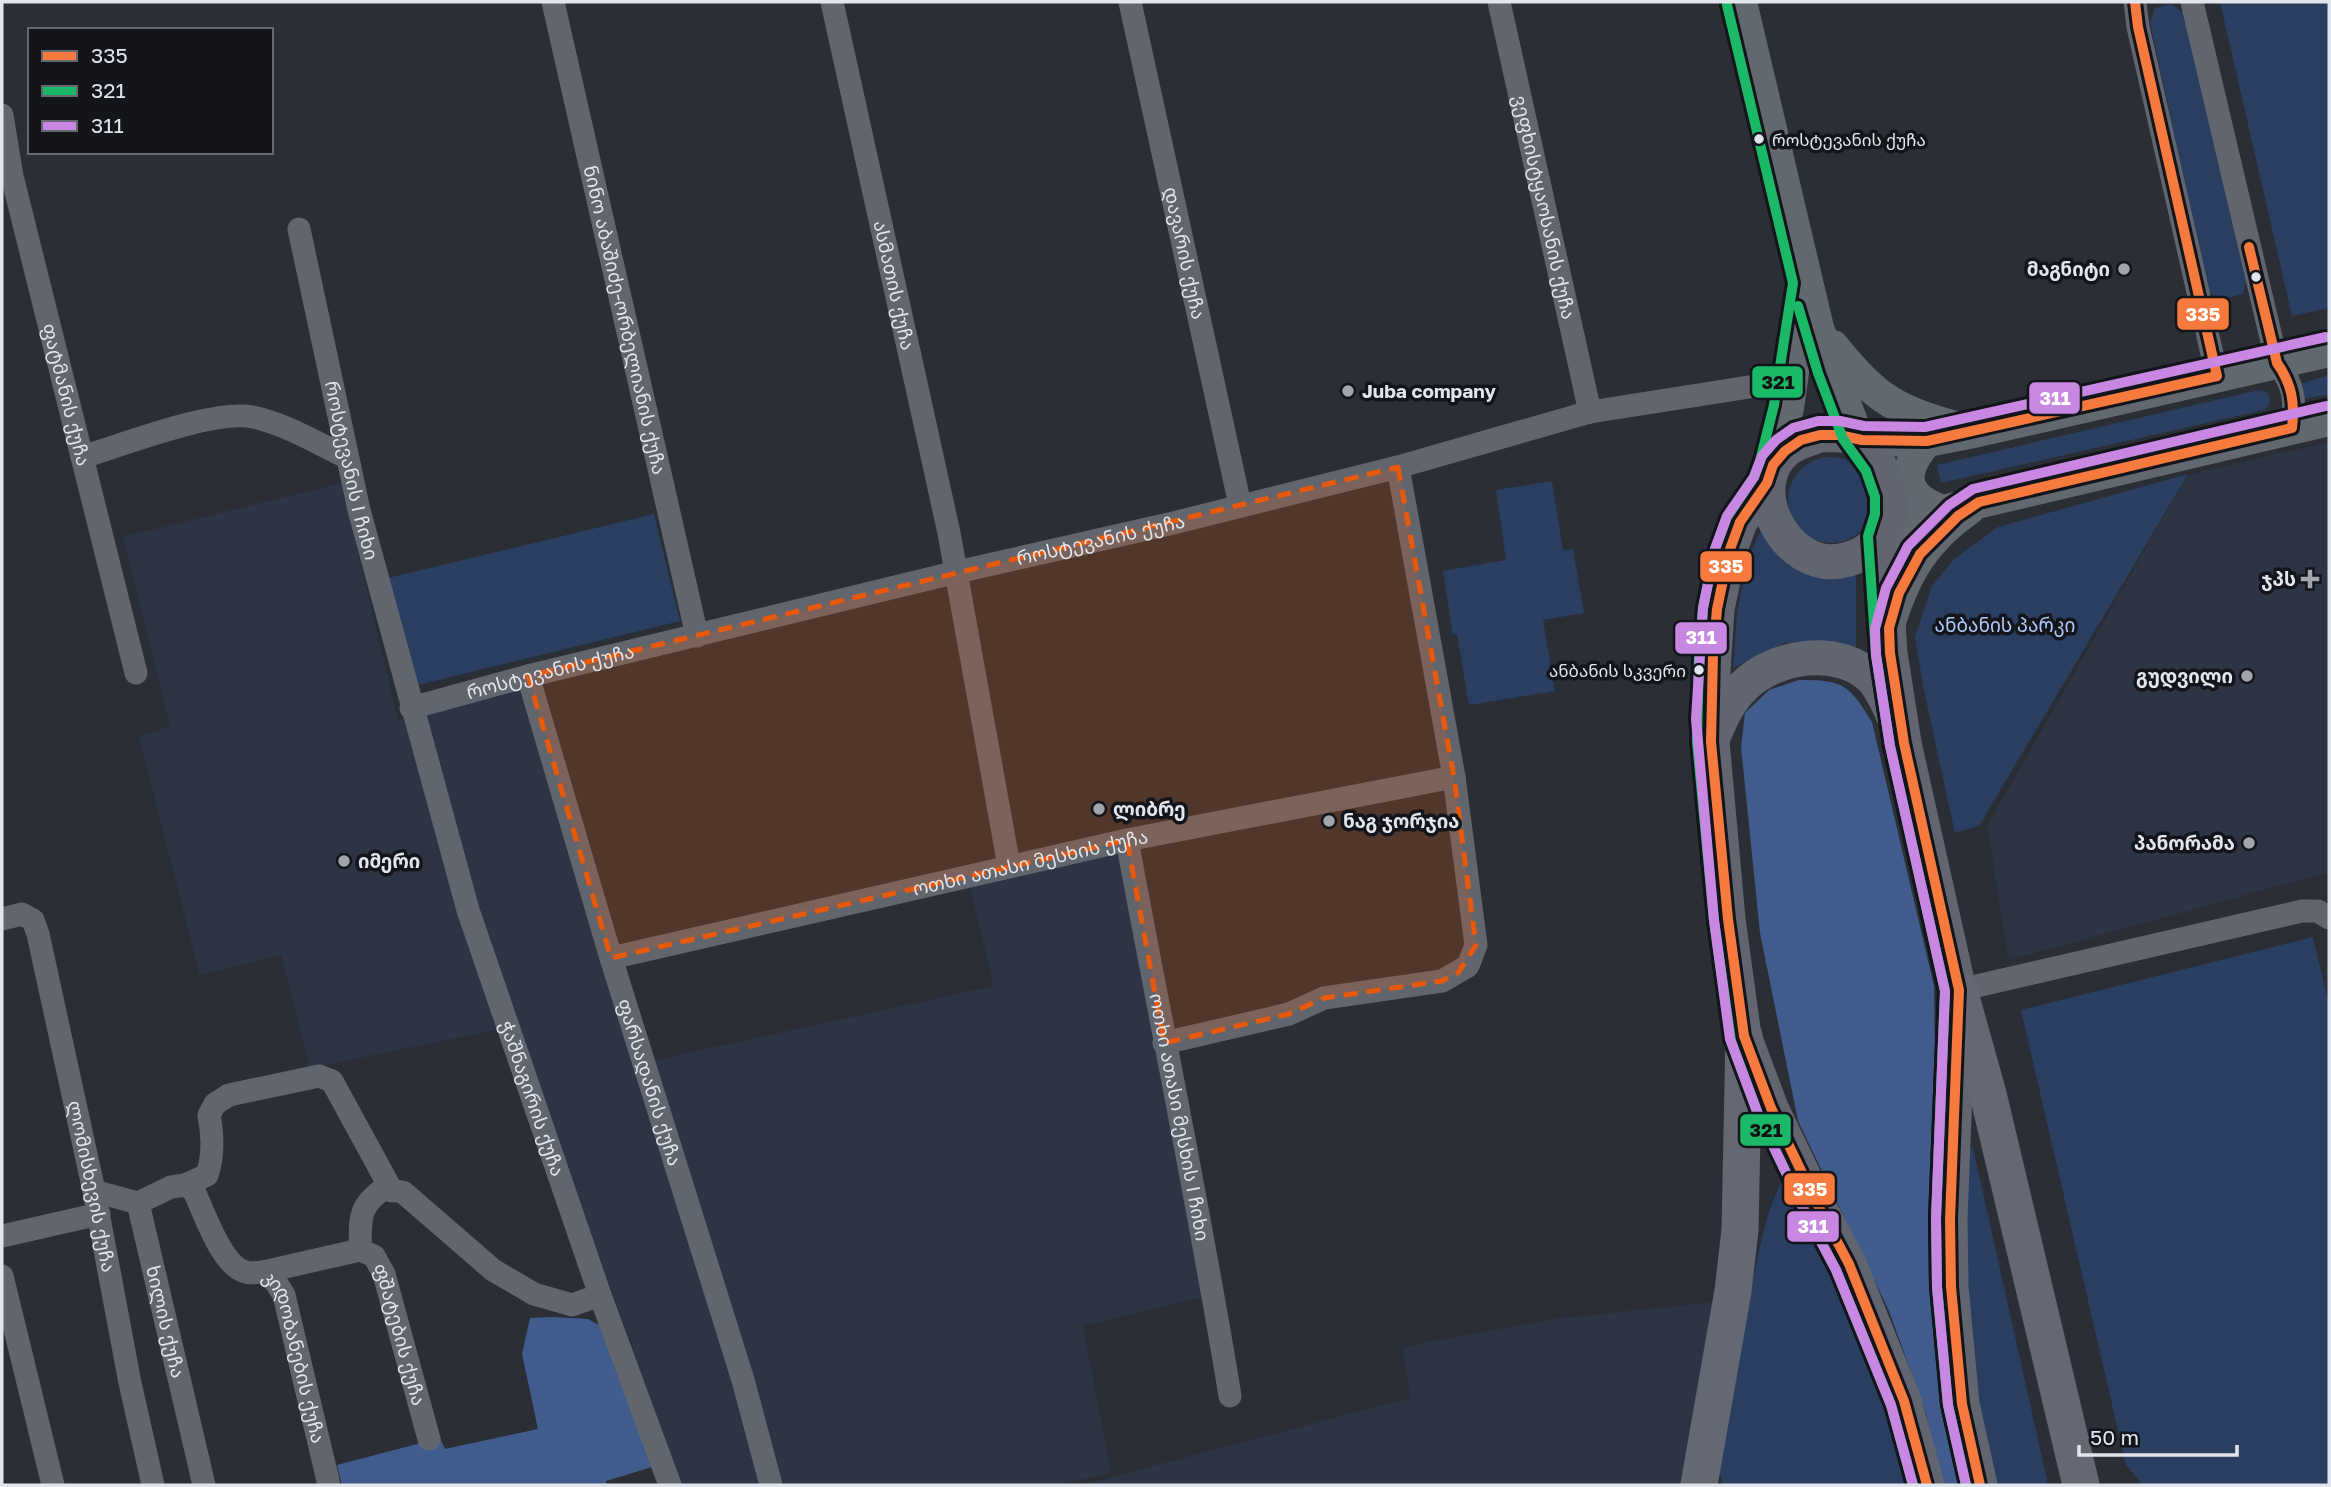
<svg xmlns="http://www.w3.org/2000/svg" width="2331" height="1487" font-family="'Golos Text','Noto Sans Georgian',sans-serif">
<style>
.built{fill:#2d3544}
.green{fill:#2a3e62}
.forest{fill:#405c8d}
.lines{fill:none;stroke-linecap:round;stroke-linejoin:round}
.minor{stroke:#61656e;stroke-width:23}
.secondary{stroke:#626870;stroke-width:32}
.primary{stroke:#616570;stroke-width:35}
.trunk{stroke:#646872;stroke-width:37}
.bus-1-casing{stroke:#13151a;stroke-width:16}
.bus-2-casing{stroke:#13151a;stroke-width:16}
.bus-3-casing{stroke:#13151a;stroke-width:16}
.bus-1{stroke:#f6793e;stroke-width:10}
.bus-2{stroke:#1ab867;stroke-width:10}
.bus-3{stroke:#c787e3;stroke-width:10}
.marked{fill:#e8590c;fill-opacity:0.2;stroke:#e8590c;stroke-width:5;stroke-dasharray:14 9;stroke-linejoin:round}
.bus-dot{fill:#e1e5ec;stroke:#13151a;stroke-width:2.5}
.poi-dot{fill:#a1a5ac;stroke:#13151a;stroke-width:2.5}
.labels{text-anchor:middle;stroke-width:7;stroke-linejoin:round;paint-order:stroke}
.bus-label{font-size:17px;fill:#e1e5ec;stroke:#13151a;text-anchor:start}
.street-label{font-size:19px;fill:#e1e5ec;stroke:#13151a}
.poi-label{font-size:19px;font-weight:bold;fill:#e1e5ec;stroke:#13151a;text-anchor:end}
.park-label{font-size:19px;fill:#adc9fb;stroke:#13151a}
.line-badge{stroke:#13151a;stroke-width:2.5}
.badge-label{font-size:19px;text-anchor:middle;font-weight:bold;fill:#fff}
.pale-badge-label{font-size:19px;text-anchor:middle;font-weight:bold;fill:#111}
</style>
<rect width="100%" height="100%" fill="#2b2e34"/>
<g class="built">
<polygon points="2329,442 2329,872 2009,960 1987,826 2188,475"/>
<polygon points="341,483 398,720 520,691 633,1065 994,986 969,883 1120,853 1204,1297 1083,1326 1111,1473 1057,1485 682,1485 516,1026 310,1068 281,955 200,975 139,737 170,726 123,537"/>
<polygon points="1715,1302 1685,1485 1081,1485 1410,1398 1403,1347 1553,1319"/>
</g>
<g class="green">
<polygon points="2220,2 2329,2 2329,308 2292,316"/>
<polygon points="2172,4 2183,13 2246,282 2243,294 2217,300 2208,290 2150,22 2155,8"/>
<polygon points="2329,375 2329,394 2303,399 2299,384"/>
<polygon points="2259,390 2266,392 2270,398 2269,405 2264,410 1941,483 1937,465"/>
<circle cx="1831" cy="500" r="43"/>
<polygon points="2188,474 1979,826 1955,833 1924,691 1915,637 1932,586 1954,559 1998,527"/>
<polygon points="1552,481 1563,550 1573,549 1584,613 1543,620 1555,691 1469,705 1457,634 1453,635 1443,571 1506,560 1496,490"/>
<polygon points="654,514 680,621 414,686 388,578"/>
<polygon points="1761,530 1856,572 1856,647 1813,641 1784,643 1733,668 1737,613 1747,560"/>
<polygon points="2313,937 2329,1005 2329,1485 2143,1485 2126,1465 2021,1010"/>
<polygon points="1973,1148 2048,1485 1994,1485 1978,1422 1964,1306 1969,1149"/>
<path d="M1782,1182C1815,1235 1847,1289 1869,1347C1887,1392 1899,1439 1910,1485H1723L1719,1469C1730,1405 1740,1342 1753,1279C1760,1248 1766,1210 1782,1182Z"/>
</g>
<g class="forest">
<path d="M1799,680C1843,680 1849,684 1872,722L1934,986L1938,1243L1966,1485H1941L1926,1413L1889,1311L1798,1121L1760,933L1741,747L1745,713L1769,690Z"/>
<polygon points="553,1317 588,1319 599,1325 652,1467 606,1481 607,1485 342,1485 337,1465 440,1438 445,1449 538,1429 522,1354 530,1318"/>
</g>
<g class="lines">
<g class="minor">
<path id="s1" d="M553,2L697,636"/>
<path id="s2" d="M832,2L949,533L1009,866"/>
<path id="s3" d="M1130,2L1240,505"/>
<path id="s4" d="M1499,2L1590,412"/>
<polyline points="2135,2 2138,27 2217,376"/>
<path d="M2192,2L2277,363C2294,384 2296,401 2292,428"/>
<path id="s5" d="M2,115L12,176L136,673"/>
<path id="s6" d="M299,229L359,510L468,910L600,1295L670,1485"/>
<path d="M82,457C123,445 214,409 253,417C285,424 317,443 346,457"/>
<path id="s7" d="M528,676L611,958L743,1380L771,1485"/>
<path id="s8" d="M411,708L528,676L957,572L1169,524L1398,467L1590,412L1793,380"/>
<path id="s9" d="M1127,840C1161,1025 1200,1210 1230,1396"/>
<path id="s10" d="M2,919L22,914L33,920L38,934L94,1191L130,1383L153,1485"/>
<path id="s11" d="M611,958L1127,840L1454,777"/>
<polyline points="1959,990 2302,911 2318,911 2329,918"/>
<polyline points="1164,1043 1289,1014 1324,998 1442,981 1468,966 1476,945 1454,777 1398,467"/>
<path d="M185,1185L194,1191C204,1212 222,1267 246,1272C251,1274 258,1272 263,1272L360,1250"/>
<polyline points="94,1191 138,1203"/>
<path d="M138,1203L171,1187L185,1185L207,1175C214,1155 213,1136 209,1115L215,1104L229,1095L319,1076L332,1081L392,1191"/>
<path id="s12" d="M138,1203L204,1485"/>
<polyline points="2,1236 99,1214"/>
<path d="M360,1250C361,1219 357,1208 383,1189L403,1192L493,1270L534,1294L572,1305L600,1295"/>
<path id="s13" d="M360,1250L374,1256L384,1274L429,1439"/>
<path id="s14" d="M263,1272L275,1281L284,1295L329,1485"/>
<polyline points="2,1276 53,1485"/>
</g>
<g class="secondary">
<polyline points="1741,2 1818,328 1858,439"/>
<path d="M1833,346C1878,402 1897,411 1966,430"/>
<polyline points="1862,440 1927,441 1974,432 2329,351"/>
<path d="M1927,441C1900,472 1901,496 1943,511"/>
<polyline points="1773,465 1788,408 1804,294"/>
<polyline points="1884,532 1943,511 2329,420"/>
<path d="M1889,625C1905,574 1924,540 1969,509"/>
</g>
<g class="primary">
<path d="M1820,435C1832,435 1851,433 1861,440C1871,447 1877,461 1882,471C1899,512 1887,553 1840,561C1785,570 1742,487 1786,450C1796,442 1808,439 1820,435Z"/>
<polyline points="1767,483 1740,522 1729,552 1717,609 1710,719 1728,919 1744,1036 1771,1108 1814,1198 1849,1264 1904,1401 1927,1485"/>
<polyline points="1882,536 1890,653 1904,743 1959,990 1950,1219 1951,1287 1962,1404 1980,1485"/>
<path d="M1713,737C1721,718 1729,700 1744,686C1775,655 1840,645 1873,679C1882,690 1889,705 1894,717"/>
</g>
<g class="trunk">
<polyline points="1959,990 1988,1094 2081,1485"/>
<polyline points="1699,1485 1733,1291 1740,1230 1744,1036"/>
</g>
<g class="bus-1-casing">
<g id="bus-1">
<polyline points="1927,1485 1904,1401 1849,1264 1814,1198 1771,1108 1744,1036 1728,919 1711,742 1713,655 1717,609 1729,552 1740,522 1767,483 1773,465 1785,451 1801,440 1820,435 1839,435 1862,440 1927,441 2217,376 2138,27 2135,2"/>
<path d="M1980,1485L1962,1404L1951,1287L1950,1219L1959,990L1904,743L1890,653L1889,628L1899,593L1920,554L1958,516L1979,502L2292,428C2295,403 2292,384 2277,363L2249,247"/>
</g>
</g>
<g class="bus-2-casing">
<g id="bus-2">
<polyline points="1727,5 1793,283 1774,405 1760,461 1754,477 1727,517 1715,549 1703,608 1699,655 1697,742 1714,921 1731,1041 1758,1114 1801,1204 1836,1270 1891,1405 1913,1485"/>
<polyline points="1798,306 1818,373 1843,439 1866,471 1875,497 1875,514 1868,536 1876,655 1890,746 1945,991 1936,1218 1937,1287 1948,1405 1966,1485"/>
</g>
</g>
<g class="bus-3-casing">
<g id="bus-3">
<polyline points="1913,1485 1891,1405 1836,1270 1801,1204 1758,1114 1730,1039 1714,920 1696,719 1703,608 1715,549 1727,516 1754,477 1762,456 1776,440 1793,428 1818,421 1840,421 1864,426 1925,427 2326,337"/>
<polyline points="1966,1485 1948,1405 1937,1287 1936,1218 1945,991 1890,746 1876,655 1875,629 1886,588 1908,546 1949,505 1973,489 2326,406"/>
</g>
</g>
<use href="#bus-1" class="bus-1"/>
<use href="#bus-2" class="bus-2"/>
<use href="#bus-3" class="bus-3"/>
</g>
<path class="marked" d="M1398,467L1454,777L1476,945L1458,973L1442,981L1324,998L1289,1014L1164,1043L1127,840L611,958L528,676Z"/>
<g class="bus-dot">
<circle cx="1759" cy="139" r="6"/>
<circle cx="2256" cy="277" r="6"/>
<circle cx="1699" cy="670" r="6"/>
</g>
<g class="poi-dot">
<circle cx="2124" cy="269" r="7"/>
<circle cx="1348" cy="391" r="7"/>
<path d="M2306.5 568.5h7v7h7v7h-7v7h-7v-7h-7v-7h7z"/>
<circle cx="2247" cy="676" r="7"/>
<circle cx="1099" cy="809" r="7"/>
<circle cx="1329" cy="821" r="7"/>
<circle cx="2249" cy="843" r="7"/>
<circle cx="344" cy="861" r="7"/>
</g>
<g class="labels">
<g class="bus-label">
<text x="1772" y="146">როსტევანის ქუჩა</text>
<text x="1686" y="677" text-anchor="end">ანბანის სკვერი</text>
</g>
<g class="street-label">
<text dy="7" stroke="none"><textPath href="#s4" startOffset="210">ვეფხისტყაოსანის ქუჩა</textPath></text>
<text dy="7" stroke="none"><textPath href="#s3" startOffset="257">დავარის ქუჩა</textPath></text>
<text dy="7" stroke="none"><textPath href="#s2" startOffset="290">ასმათის ქუჩა</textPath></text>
<text dy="7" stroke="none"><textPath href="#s1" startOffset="326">ნინო აბაშიძე-ორბელიანის ქუჩა</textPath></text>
<text dy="7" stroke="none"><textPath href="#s5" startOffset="287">ფატმანის ქუჩა</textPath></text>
<text dy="7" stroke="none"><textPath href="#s6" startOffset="247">როსტევანის I ჩიხი</textPath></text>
<text dy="7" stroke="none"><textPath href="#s8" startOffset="710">როსტევანის ქუჩა</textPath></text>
<text dy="7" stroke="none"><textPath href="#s8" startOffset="144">როსტევანის ქუჩა</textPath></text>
<text dy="7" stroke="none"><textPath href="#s11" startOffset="430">ოთხი ათასი მესხის ქუჩა</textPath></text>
<text dy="7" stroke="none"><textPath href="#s7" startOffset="424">ფარსადანის ქუჩა</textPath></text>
<text dy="7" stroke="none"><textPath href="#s6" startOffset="901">ჭაშნაგირის ქუჩა</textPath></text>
<text dy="7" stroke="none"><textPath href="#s9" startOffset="282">ოთხი ათასი მესხის I ჩიხი</textPath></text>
<text dy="7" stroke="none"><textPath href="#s10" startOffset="306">ლომისხევის ქუჩა</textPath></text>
<text dy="7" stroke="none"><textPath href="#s12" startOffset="122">ხილის ქუჩა</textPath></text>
<text dy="7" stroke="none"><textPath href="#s13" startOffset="98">ფშატების ქუჩა</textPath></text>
<text dy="7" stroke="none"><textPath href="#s14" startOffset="93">კიდობანების ქუჩა</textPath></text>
</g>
<g class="poi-label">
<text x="2110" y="276">მაგნიტი</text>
<text x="1362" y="398" text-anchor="start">Juba company</text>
<text x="2296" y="586">ჯპს</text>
<text x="2233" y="683">გუდვილი</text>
<text x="1113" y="816" text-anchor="start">ლიბრე</text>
<text x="1343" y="828" text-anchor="start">ნაგ ჯორჯია</text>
<text x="2235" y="850">პანორამა</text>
<text x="358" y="868" text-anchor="start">იმერი</text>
</g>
<g class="park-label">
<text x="2005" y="632">ანბანის პარკი</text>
</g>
</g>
<g class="line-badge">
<rect x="2176" y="297" width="54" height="34" rx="7" fill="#f6793e"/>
<rect x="1751" y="365" width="53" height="34" rx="7" fill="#1ab867"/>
<rect x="2028" y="381" width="53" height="34" rx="7" fill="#c787e3"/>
<rect x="1699" y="550" width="54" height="33" rx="7" fill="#f6793e"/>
<rect x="1674" y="621" width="54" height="34" rx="7" fill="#c787e3"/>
<rect x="1739" y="1113" width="53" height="34" rx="7" fill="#1ab867"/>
<rect x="1783" y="1172" width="53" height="34" rx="7" fill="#f6793e"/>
<rect x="1786" y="1210" width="54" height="33" rx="7" fill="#c787e3"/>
</g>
<g class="badge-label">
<text x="2203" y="321">335</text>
<text x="2055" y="405">311</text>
<text x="1726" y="573">335</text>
<text x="1701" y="644">311</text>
<text x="1810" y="1196">335</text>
<text x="1813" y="1233">311</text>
</g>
<g class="pale-badge-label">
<text x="1778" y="389">321</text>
<text x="1766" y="1137">321</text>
</g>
<rect width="2331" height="1487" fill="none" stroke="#e1e5ec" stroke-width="7"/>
<rect x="28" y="28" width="245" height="126" fill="#13151a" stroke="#65686e" stroke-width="2"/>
<rect x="42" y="51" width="35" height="10" fill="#f6793e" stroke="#65686e" stroke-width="2"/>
<text x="91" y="63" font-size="21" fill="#e1e5ec">335</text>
<rect x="42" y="86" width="35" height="10" fill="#1ab867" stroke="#65686e" stroke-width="2"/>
<text x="91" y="98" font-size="21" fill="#e1e5ec">321</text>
<rect x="42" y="121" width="35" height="10" fill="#c787e3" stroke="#65686e" stroke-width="2"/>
<text x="91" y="133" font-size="21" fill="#e1e5ec">311</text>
<path d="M2079 1445v10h158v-10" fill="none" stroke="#e1e5ec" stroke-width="3.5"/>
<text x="2090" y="1445" font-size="21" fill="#e1e5ec" stroke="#13151a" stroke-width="5" paint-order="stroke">50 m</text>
</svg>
